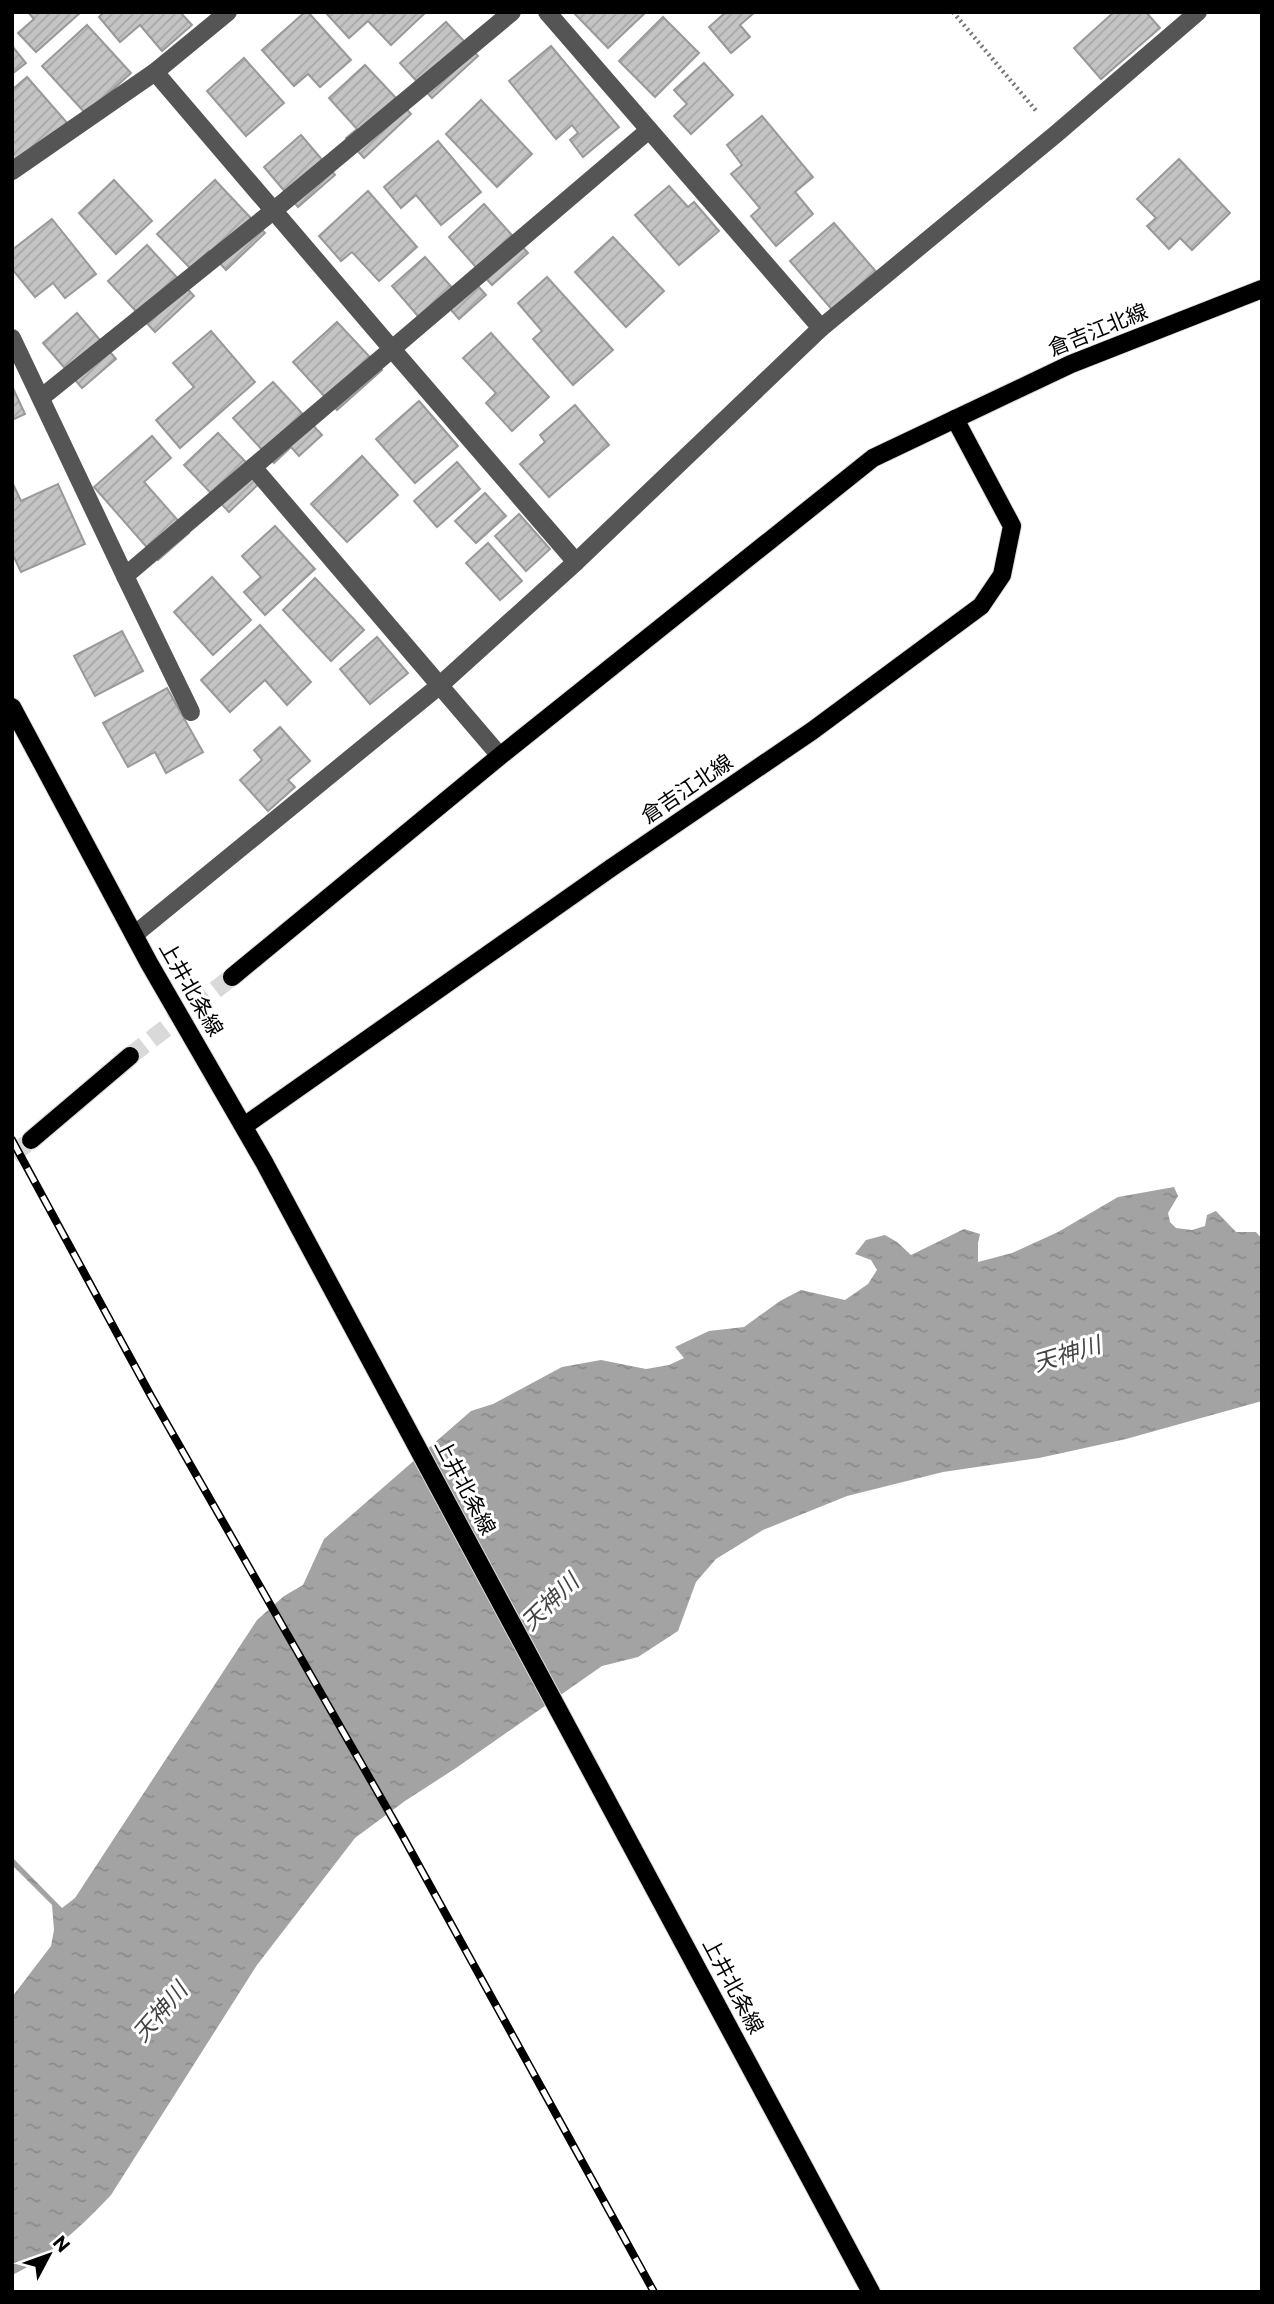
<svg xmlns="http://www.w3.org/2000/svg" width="1274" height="2304" font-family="Commissioner,'Noto Sans JP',sans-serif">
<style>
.water{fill:url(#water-ripples)}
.building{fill:url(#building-hatch);stroke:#999;stroke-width:2}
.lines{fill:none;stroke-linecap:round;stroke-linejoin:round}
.major-tunnel{stroke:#d9d9d9;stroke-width:18;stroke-dasharray:18 9;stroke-linecap:butt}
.major-casing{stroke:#dbdbdb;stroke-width:20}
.path{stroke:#777;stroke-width:4.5;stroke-dasharray:2 3.5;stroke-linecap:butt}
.minor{stroke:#555;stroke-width:18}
.major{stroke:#000;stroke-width:18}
.rail-casing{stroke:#000;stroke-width:8}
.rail{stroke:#fff;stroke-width:5;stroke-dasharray:16;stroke-linecap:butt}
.labels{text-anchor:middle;stroke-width:6;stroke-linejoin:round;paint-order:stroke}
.street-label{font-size:21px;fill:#000;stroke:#fff}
.water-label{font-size:23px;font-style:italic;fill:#444;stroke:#fff}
</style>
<defs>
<pattern id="water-ripples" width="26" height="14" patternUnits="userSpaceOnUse" patternTransform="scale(1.75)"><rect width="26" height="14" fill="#a3a3a3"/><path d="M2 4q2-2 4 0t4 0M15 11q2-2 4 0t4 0" fill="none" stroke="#8b8b8b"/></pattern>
<pattern id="building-hatch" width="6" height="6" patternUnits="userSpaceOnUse" patternTransform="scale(1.75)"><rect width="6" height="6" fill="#c4c4c4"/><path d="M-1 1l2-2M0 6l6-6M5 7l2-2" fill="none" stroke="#a7a7a7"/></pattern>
</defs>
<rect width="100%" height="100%" fill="#fff"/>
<path class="water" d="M1174,1187L1178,1196L1168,1213L1170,1222L1176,1228L1192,1230L1205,1226L1207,1215L1216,1211L1236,1232H1256L1262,1239V1401L1126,1439L1039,1458L943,1472L847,1496L763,1530L716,1559L696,1582L678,1631L638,1657L602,1666L456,1768L405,1801L355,1838L257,1965L111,2195C87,2221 45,2261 12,2275V1997L51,1946L54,1930L52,1905L12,1865V1857L62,1908L75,1898L257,1620L284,1596L303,1585L324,1539L471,1411L493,1404L562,1367L601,1360L646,1369L669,1365L684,1358L675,1347L709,1331L744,1327L780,1301L801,1290L845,1300L868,1284L877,1270L871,1260L855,1254L866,1240L885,1235L897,1242L911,1255L964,1229L980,1234L978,1243V1262L1012,1253L1058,1232L1118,1197Z"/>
<g class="building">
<polygon points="28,12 81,12 36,52 18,33 34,19"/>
<polygon points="104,12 180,12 192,25 162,51 140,25 120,42 99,17"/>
<polygon points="305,12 308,12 351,60 320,87 308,74 294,86 262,50"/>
<polygon points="325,12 424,12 425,13 391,45 368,21 349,38"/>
<polygon points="573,12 646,12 608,48"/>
<polygon points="726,12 755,12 740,25 750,37 731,53 709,27"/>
<polygon points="1114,12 1146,12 1160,28 1101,79 1074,48"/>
<polygon points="663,17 699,53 655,97 619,61"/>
<polygon points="446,22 478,56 432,98 400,63"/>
<polygon points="87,25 131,73 86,114 42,66"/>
<polygon points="12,46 26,63 12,74"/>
<polygon points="551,46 619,127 583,157 570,140 578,133 572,125 556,139 509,81"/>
<polygon points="244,58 284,103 246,136 207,91"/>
<polygon points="704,63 733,95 691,134 674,116 687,104 674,90"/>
<polygon points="365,65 411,114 364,158 346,138 357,129 329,98"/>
<polygon points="27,77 69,125 12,164 12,90"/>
<polygon points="481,100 532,154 497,187 446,134"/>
<polygon points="762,116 813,177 795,192 813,214 776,246 751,216 760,208 731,174 742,165 727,145"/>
<polygon points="301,135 335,175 298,207 264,167"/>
<polygon points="438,141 481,192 441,225 416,195 401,208 384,187"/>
<polygon points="1179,159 1230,213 1192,250 1180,238 1169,249 1147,226 1156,218 1137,199"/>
<polygon points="114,180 152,221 116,254 79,213"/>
<polygon points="215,180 265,233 226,270 209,251 190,268 157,234"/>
<polygon points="669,186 688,207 694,202 719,231 679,265 635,215"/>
<polygon points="368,191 417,247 379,281 352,252 341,261 319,236"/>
<polygon points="484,204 528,253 492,285 449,237"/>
<polygon points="52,219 96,274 65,298 53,283 35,297 12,269 12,250"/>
<polygon points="834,223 885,282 841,320 790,261"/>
<polygon points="613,237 664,291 626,327 575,272"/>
<polygon points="147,245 194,296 155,332 108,281"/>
<polygon points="425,257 455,291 470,277 486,295 459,319 446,304 424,323 392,286"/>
<polygon points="547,277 613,350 573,385 533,339 542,331 518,303"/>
<polygon points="77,313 116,359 82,388 43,343"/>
<polygon points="337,322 382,370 337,410 293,362"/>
<polygon points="211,331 255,382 180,448 156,420 194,387 173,363"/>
<polygon points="491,333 549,397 512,431 486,403 496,393 463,358"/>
<polygon points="273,382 322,435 299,456 291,447 274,463 233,418"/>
<polygon points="12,386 25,414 12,420"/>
<polygon points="419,401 458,446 415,483 376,439"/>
<polygon points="575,405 609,445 549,497 520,464 545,442 540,435"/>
<polygon points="218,433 263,480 229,512 184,465"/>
<polygon points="152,436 171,458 144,482 189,533 158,560 94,487"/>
<polygon points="362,456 398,495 347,542 311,504"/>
<polygon points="457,462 480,489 437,527 414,501"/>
<polygon points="12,482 21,501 58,484 85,544 21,572 12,553"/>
<polygon points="485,493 506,516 476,543 455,521"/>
<polygon points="519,514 550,549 526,571 495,536"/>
<polygon points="275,526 315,569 265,615 244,592 261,577 242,556"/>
<polygon points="488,543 522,581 500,600 466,563"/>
<polygon points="212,577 251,620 213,655 174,612"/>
<polygon points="315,578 364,630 331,661 283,610"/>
<polygon points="260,625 311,682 287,705 265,680 230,712 201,680"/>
<polygon points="122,631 143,671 95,696 74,656"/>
<polygon points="377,637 408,673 370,704 340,669"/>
<polygon points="167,688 203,752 166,773 155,752 128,767 103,723"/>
<polygon points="280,727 310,761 288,780 295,787 268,811 240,780 262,760 254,750"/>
</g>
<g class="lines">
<g class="major-tunnel">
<polyline points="130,1056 232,977"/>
<polyline points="12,1155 31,1140"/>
</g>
<g class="major-casing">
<g id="major">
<polyline points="12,707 149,963 264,1162 871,2292"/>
<polyline points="232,977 500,756 873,458 1071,364 1262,289"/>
<polyline points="244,1126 611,868 812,731 981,606 1002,575 1012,526 955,419"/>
<polyline points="31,1140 130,1056"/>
</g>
</g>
<polyline class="path" points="953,12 1038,113"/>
<g class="minor">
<polyline points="547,12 821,328"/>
<polyline points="12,171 155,72 228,12"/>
<polyline points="12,338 125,576 392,349 155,72"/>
<polyline points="42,397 273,211 512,12"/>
<polyline points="253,467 500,756"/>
<polyline points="576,562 392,349 649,130"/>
<polyline points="125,576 191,712"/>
<polyline points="134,935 439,686 576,562 821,328 1056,134 1198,12"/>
</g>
<use href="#major" class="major"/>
<g class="rail-casing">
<polyline id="rail" points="12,1140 151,1396 401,1833 654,2292"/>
</g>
<use href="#rail" class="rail"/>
</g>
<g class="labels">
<g class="street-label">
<text transform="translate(1098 330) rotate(-22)" y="7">倉吉江北線</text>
<text transform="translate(687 789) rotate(-34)" y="7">倉吉江北線</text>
<text transform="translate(191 989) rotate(60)" y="7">上井北条線</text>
<text transform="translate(465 1487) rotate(62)" y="7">上井北条線</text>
<text transform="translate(733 1986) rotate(62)" y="7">上井北条線</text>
</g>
<g class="water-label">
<text transform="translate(1067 1354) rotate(-17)" y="8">天神川</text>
<text transform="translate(550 1602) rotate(-44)" y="8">天神川</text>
<text transform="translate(160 2012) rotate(-49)" y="8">天神川</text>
</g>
</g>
<rect width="1274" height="2304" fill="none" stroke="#000000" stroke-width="28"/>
<g transform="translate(49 2255) rotate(49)" stroke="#ffffff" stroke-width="5" paint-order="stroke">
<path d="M0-5L12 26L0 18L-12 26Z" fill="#000000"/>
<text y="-10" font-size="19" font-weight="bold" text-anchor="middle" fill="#000000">N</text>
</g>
</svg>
